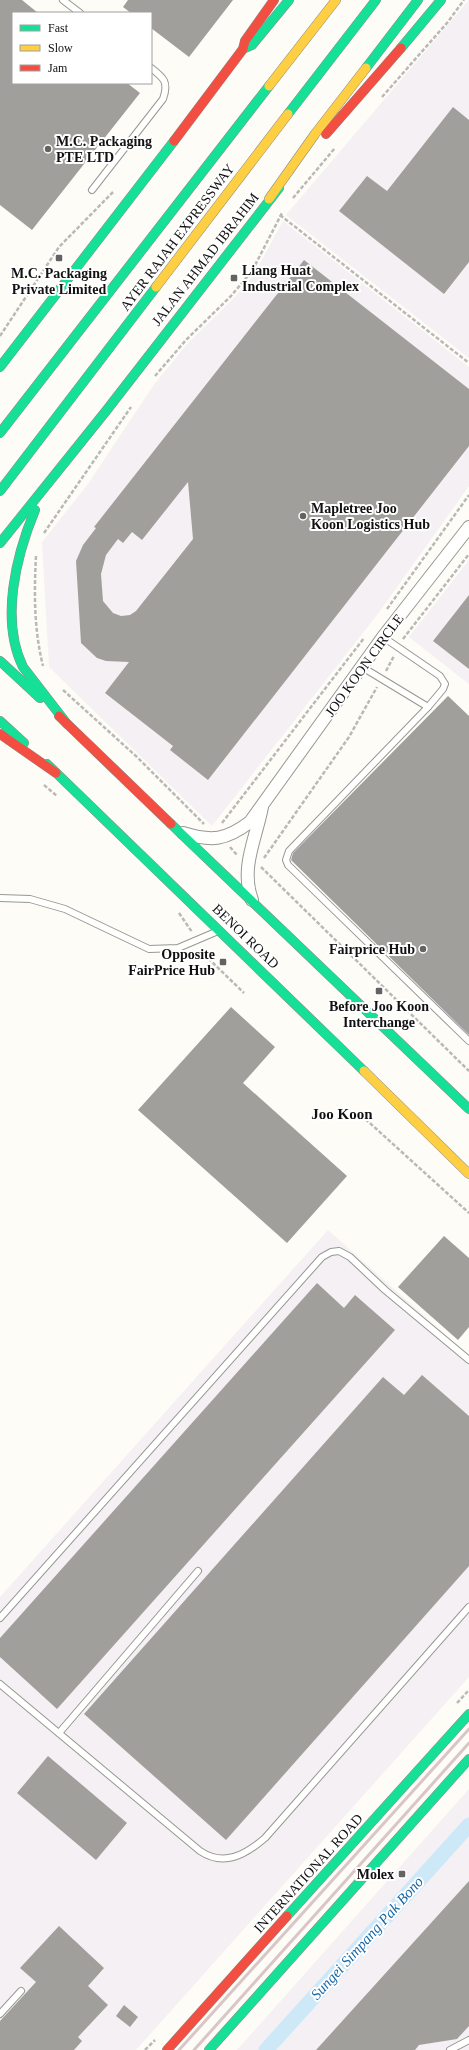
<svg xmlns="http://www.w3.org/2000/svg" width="469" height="2050" font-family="Georgia,serif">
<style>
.industrial{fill:#f5f0f3}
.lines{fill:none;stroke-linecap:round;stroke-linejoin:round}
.canal{stroke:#cde8f7;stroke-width:15}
.building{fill:#a19f9c;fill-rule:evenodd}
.lane-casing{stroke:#979795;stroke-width:8}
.street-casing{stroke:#979795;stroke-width:14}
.fast-casing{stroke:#8e8d8b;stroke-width:10}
.slow-casing{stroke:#8e8d8b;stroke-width:10}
.jam-casing{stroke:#8e8d8b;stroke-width:10}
.path{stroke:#b9b9b8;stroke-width:2.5;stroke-dasharray:4 2;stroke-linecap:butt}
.lane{stroke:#fffffe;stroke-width:6}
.street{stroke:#fffffe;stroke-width:12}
.fast{stroke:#16e098;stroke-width:9}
.slow{stroke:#ffcf43;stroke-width:9}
.jam{stroke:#f24e42;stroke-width:9}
.rail{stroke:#d9c6c7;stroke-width:3}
.poi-dot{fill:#646362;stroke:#fff;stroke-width:1.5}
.labels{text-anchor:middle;stroke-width:4;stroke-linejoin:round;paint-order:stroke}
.poi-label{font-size:14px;font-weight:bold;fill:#111;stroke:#fff;text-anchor:start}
.street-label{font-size:14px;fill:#111;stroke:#fff}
.neighbourhood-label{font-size:15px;font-weight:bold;fill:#111;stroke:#fff}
.water-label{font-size:15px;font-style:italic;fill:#1768a6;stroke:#fff}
</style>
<rect width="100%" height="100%" fill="#fdfcf7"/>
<g class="industrial">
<polygon points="469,0 469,358 286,215"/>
<polygon points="283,221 469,367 469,486 380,611 212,826 49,667 42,542 88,484 153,386 188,343 233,299 253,276"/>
<polygon points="469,560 469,684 409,637"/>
<polygon points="328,1230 469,1356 469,1677 136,2050 0,2050 0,1597"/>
<polygon points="469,1789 469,2050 237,2050"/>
</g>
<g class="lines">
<polyline class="canal" points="266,2050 469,1825"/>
</g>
<g class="building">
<polygon points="0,0 22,0 38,13 13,13 13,83 127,83 140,93 32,230 0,205"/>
<polygon points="128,0 233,0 189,57 151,28 151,13 131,13 123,7"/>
<polygon points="453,107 469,120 469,262 444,294 339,211 367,176 387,191"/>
<path d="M304,260L469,389V446L208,780L170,750L173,746L105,693L129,662L106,661L97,658L81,643L76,561L83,545L96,528L94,527ZM188,482L193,539L136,611L130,615L121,616L113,613L103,601L101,574L106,555L118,539L123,543L132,532L142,540Z"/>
<polygon points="469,595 469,669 433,641"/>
<polygon points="448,696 469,716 469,1035 291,860 293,853"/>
<polygon points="231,1007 275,1047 243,1083 347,1176 287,1243 138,1110"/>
<polygon points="444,1236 469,1258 469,1327 458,1340 398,1287"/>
<polygon points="317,1283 344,1308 355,1295 395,1330 57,1709 0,1657 0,1638"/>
<polygon points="422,1375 469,1416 469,1566 226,1840 84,1714 383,1377 404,1395"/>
<polygon points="48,1756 127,1823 96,1860 17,1793"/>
<polygon points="469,1881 469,2026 457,2039 419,2045 415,2050 316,2050"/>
<polygon points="59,1926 104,1968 88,1986 108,2005 78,2037 82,2041 74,2050 0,2050 0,2021 36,1982 20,1968"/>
<polygon points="124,2005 138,2017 130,2027 116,2016"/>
</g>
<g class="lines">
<g class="lane-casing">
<g id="lane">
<polyline points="63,0 80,13"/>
<path d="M92,190L163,99C169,82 164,78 151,68"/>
<polyline points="383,637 440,676 445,684 443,689 428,707 289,851 286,860 288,865 469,1041"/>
<polyline points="362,667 428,707"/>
<polyline points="0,898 30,899 65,909 149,949 178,948 218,931"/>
<polyline points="0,1618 322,1257 331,1252 339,1251 350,1257 385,1290 469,1360"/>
<path d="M0,1684L200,1851C224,1867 245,1855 265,1838L469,1607"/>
<polyline points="59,1733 198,1571"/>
<polyline points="0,2014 21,1991"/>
<polyline points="450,2050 469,2040"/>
</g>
</g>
<g class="street-casing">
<g id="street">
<path d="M183,833C212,842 226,840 250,822L383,637L469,527"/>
<path d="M252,900C240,868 256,839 262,807"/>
</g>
</g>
<g class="fast-casing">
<g id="fast">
<polyline points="401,48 441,0"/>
<polyline points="243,49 252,45 289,0"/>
<polyline points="366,68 418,0"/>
<polyline points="288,114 376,0"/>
<polyline points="0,367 174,141"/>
<polyline points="0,433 269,86"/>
<polyline points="0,491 156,287"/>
<path d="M35,510C16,556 0,620 23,667L67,724"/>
<polyline points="0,543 106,411 279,188"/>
<polyline points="0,661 40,698"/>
<polyline points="0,721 24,743"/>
<polyline points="47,764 364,1071"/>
<polyline points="171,824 469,1109"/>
<polyline points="287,1916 469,1714"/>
<polyline points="209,2050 469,1759"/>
</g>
</g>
<g class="slow-casing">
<g id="slow">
<polyline points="269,86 336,0"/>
<polyline points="269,199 315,134 366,68"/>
<polyline points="156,287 288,114"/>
<polyline points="364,1071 469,1174"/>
</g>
</g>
<g class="jam-casing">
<g id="jam">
<polyline points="326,134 401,48"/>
<polyline points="174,141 243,49 245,41 274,0"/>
<polyline points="59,716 171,824"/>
<polyline points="0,734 56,773"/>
<polyline points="167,2050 287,1916"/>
</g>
</g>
<g class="path">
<polyline points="382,97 447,23 464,0"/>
<polyline points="293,198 335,148"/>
<polyline points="280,215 469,363"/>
<polyline points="0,336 59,247 113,192"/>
<polyline points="155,376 186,340 231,296 252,271 282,213"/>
<polyline points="44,533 131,407"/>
<path d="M36,556C34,593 34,630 43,666"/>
<polyline points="387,609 469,495"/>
<polyline points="403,639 469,554"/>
<polyline points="386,671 394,656"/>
<polyline points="63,690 137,757 204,824"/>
<polyline points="44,785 57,796"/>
<polyline points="222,823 364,638"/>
<polyline points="230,847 237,855"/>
<polyline points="264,858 349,737 377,687"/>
<polyline points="261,867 469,1071"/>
<polyline points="179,913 192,932"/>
<polyline points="202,948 211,961 244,993"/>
<polyline points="361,1115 469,1213"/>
<polyline points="457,1703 469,1690"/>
<polyline points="145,2050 155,2040"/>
</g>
<use href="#lane" class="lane"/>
<use href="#street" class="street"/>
<use href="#fast" class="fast"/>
<use href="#slow" class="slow"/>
<use href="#jam" class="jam"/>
<g class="rail">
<polyline points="179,2050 469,1729"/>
<polyline points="194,2050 469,1743"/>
</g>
</g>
<g class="poi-dot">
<circle cx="48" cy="149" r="4"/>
<rect x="55" y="254" width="8" height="8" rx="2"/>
<rect x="230" y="274" width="8" height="8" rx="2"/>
<circle cx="303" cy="516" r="4"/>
<circle cx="423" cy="949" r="4"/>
<rect x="219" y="958" width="8" height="8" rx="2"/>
<rect x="375" y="987" width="8" height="8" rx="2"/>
<rect x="398" y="1870" width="8" height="8" rx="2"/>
</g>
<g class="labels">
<g class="poi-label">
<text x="56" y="146">M.C. Packaging<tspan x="56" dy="16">PTE LTD</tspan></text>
<text x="242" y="275">Liang Huat<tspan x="242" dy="16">Industrial Complex</tspan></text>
<text x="59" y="278" text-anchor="middle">M.C. Packaging<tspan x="59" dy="16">Private Limited</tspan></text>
<text x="311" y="513">Mapletree Joo<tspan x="311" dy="16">Koon Logistics Hub</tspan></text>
<text x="415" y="954" text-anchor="end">Fairprice Hub</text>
<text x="215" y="959" text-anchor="end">Opposite<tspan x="215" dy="16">FairPrice Hub</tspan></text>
<text x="379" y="1011" text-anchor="middle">Before Joo Koon<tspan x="379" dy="16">Interchange</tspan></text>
<text x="394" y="1879" text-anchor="end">Molex</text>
</g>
<g class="street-label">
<text transform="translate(177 237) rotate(-53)" y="5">AYER RAJAH EXPRESSWAY</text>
<text transform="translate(205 259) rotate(-52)" y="5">JALAN AHMAD IBRAHIM</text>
<text transform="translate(364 665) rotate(-54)" y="5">JOO KOON CIRCLE</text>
<text transform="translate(246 936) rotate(44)" y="5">BENOI ROAD</text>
<text transform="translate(308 1873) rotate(-48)" y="5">INTERNATIONAL ROAD</text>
</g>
<g class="neighbourhood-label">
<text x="342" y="1119">Joo Koon</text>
</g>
<g class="water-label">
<text transform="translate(367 1938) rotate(-48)" y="5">Sungei Simpang Pak Bono</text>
</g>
</g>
<rect x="12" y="12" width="140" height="72" fill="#ffffff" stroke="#a0a0a0"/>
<rect x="20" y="25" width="20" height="6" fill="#16e098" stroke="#a0a0a0"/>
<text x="48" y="32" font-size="12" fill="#111111">Fast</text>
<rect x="20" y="45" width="20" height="6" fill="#ffcf43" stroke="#a0a0a0"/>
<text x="48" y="52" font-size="12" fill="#111111">Slow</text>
<rect x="20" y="65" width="20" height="6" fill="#f24e42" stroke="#a0a0a0"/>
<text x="48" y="72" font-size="12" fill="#111111">Jam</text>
</svg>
